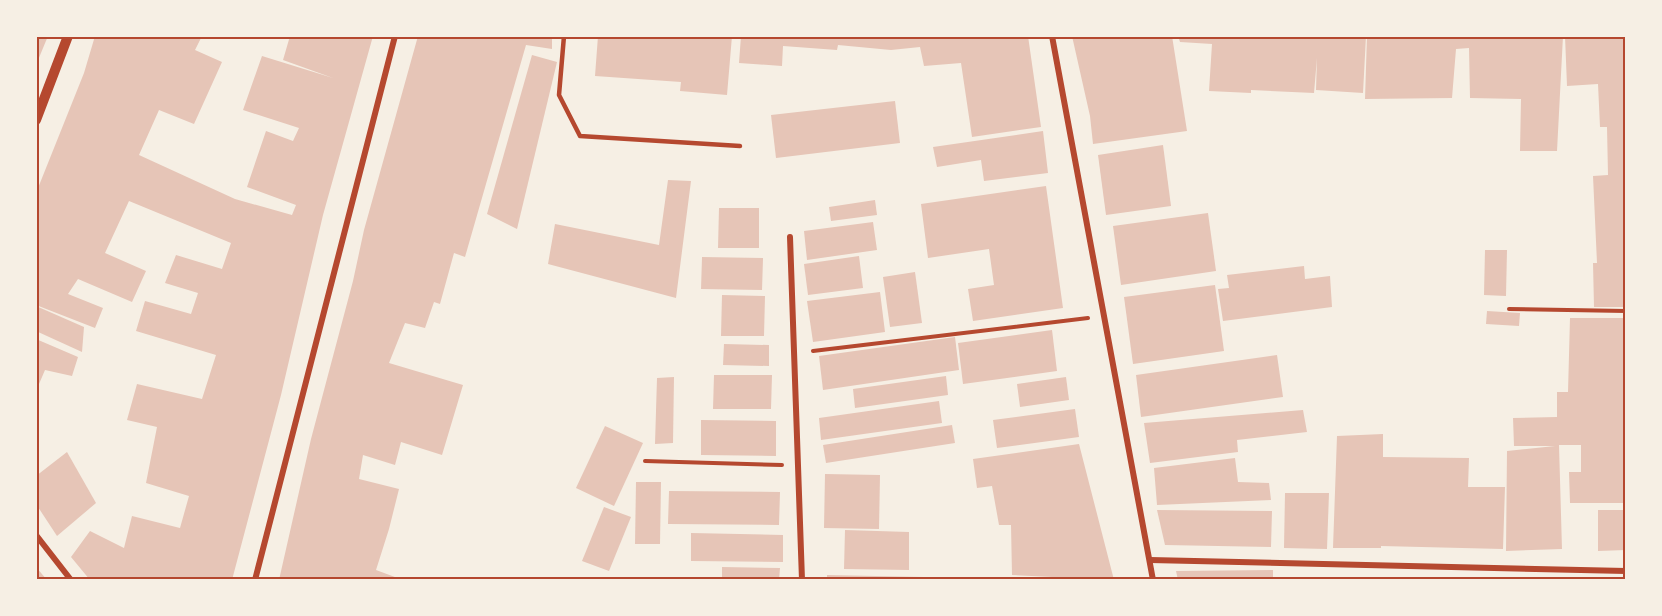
<svg xmlns="http://www.w3.org/2000/svg" width="1662" height="616" font-family="'Public Sans',sans-serif">
<style>
.building{fill:#e6c5b7}
.lines{fill:none;stroke-linecap:round;stroke-linejoin:round}
.path{stroke:#b5482f;stroke-width:4}
.service{stroke:#b5482f;stroke-width:4.5}
.minor{stroke:#b5482f;stroke-width:6}
.tertiary{stroke:#b5482f;stroke-width:10}
.neatline{fill:none;stroke:#b5482f;stroke-width:2}
</style>
<rect width="100%" height="100%" fill="#f6efe4"/>
<g class="building">
<polygon points="36,36 48,36 36,65"/>
<polygon points="95,36 202,36 195,50 222,62 194,124 159,110 139,155 235,199 292,215 296,205 247,187 266,131 293,141 299,128 243,110 262,56 333,78 283,60 290,36 312,38 313,36 373,36 323,215 281,395 232,580 90,580 71,557 90,531 124,548 132,516 180,528 189,496 146,483 157,427 127,420 137,384 202,399 216,355 136,331 145,301 191,314 198,293 165,283 176,255 222,269 231,243 129,201 105,253 146,271 132,302 78,279 68,294 103,308 95,328 36,305 36,193 84,73"/>
<polygon points="418,36 552,36 552,49 526,45 465,257 454,253 440,304 434,302 425,328 405,323 389,363 463,385 442,455 401,442 395,465 363,455 359,479 399,489 389,529 376,570 403,580 279,580 311,439 353,281 364,230"/>
<polygon points="598,36 732,36 727,95 680,91 681,82 595,76"/>
<polygon points="741,36 1028,36 1041,127 972,137 961,63 924,66 920,47 891,50 838,45 837,50 783,46 782,66 739,63"/>
<polygon points="1072,36 1172,36 1187,131 1093,144 1090,116"/>
<polygon points="1178,36 1366,36 1363,93 1316,90 1317,58 1314,93 1251,90 1251,93 1209,91 1212,44 1180,42"/>
<polygon points="1367,36 1563,36 1557,151 1520,151 1521,99 1470,98 1469,48 1456,49 1452,98 1365,99"/>
<polygon points="1565,36 1626,36 1626,307 1594,307 1593,263 1597,263 1593,176 1608,175 1607,127 1600,127 1598,84 1567,86"/>
<polygon points="532,55 557,62 517,229 487,214"/>
<polygon points="895,101 900,143 776,158 771,115"/>
<polygon points="1043,131 1048,173 984,181 981,160 937,167 933,147"/>
<polygon points="1163,145 1171,206 1106,215 1098,155"/>
<polygon points="668,180 691,181 676,298 548,264 555,224 659,245"/>
<polygon points="1046,186 1063,308 973,321 968,289 994,285 989,249 928,258 921,204"/>
<polygon points="875,200 877,215 831,221 829,207"/>
<polygon points="719,208 759,208 759,248 718,248"/>
<polygon points="1208,213 1216,271 1121,285 1113,226"/>
<polygon points="873,222 877,250 807,260 804,231"/>
<polygon points="1485,250 1507,250 1506,296 1484,295"/>
<polygon points="859,256 863,288 808,295 804,264"/>
<polygon points="702,257 763,258 762,290 701,289"/>
<polygon points="1304,266 1305,279 1330,276 1332,307 1223,321 1218,289 1229,288 1227,275"/>
<polygon points="915,272 922,323 890,327 883,277"/>
<polygon points="1215,285 1224,351 1133,364 1124,297"/>
<polygon points="880,292 885,332 813,342 807,301"/>
<polygon points="722,295 765,296 764,336 721,336"/>
<polygon points="36,306 84,327 82,352 36,331"/>
<polygon points="1487,311 1520,313 1519,326 1486,324"/>
<polygon points="1570,318 1626,318 1626,503 1570,503 1569,472 1581,472 1581,445 1559,445 1562,549 1506,551 1507,451 1555,446 1514,446 1513,418 1557,417 1557,392 1568,392"/>
<polygon points="1052,330 1057,371 963,384 958,343"/>
<polygon points="955,337 959,370 823,390 819,356"/>
<polygon points="36,339 78,357 72,376 45,370 36,391"/>
<polygon points="724,344 769,345 769,366 723,365"/>
<polygon points="1277,355 1283,397 1141,417 1136,375"/>
<polygon points="714,375 772,375 771,409 713,409"/>
<polygon points="946,376 948,395 855,408 853,389"/>
<polygon points="674,377 673,443 655,444 657,378"/>
<polygon points="1066,377 1069,400 1020,407 1017,384"/>
<polygon points="939,401 942,423 821,440 819,418"/>
<polygon points="1075,409 1079,437 997,448 993,420"/>
<polygon points="1303,410 1307,432 1237,440 1238,452 1150,463 1144,423"/>
<polygon points="701,420 776,421 776,456 701,455"/>
<polygon points="952,425 955,443 826,463 823,445"/>
<polygon points="605,426 643,443 614,506 576,488"/>
<polygon points="1383,434 1383,457 1469,458 1468,487 1505,487 1503,549 1381,546 1381,548 1333,548 1337,436"/>
<polygon points="1079,444 1114,580 1012,575 1011,525 999,525 992,486 977,488 973,459"/>
<polygon points="67,452 96,503 57,536 36,504 36,476"/>
<polygon points="1235,458 1238,482 1269,483 1271,500 1157,505 1154,468"/>
<polygon points="825,474 880,475 879,529 824,528"/>
<polygon points="636,482 661,482 660,544 635,544"/>
<polygon points="669,491 780,492 779,525 668,524"/>
<polygon points="1285,493 1329,493 1327,549 1284,548"/>
<polygon points="604,507 631,517 609,571 582,561"/>
<polygon points="1157,510 1272,511 1271,547 1165,545"/>
<polygon points="1598,510 1626,510 1626,550 1598,551"/>
<polygon points="845,530 909,532 909,570 844,569"/>
<polygon points="691,533 783,535 783,562 691,561"/>
<polygon points="36,567 47,580 36,580"/>
<polygon points="722,567 780,568 779,580 722,580"/>
<polygon points="1273,570 1273,580 1178,580 1176,571"/>
<polygon points="827,575 924,577 924,580 827,580"/>
<polygon points="1386,577 1422,578 1422,580 1372,580 1371,578"/>
</g>
<g class="lines">
<g class="path">
<polyline points="1509,309 1626,311"/>
<polyline points="813,351 1088,318"/>
<polyline points="645,461 782,465"/>
</g>
<polyline class="service" points="564,36 559,95 580,136 740,146"/>
<g class="minor">
<polyline points="1052,36 1153,580"/>
<polyline points="790,237 802,580"/>
<polyline points="36,535 71,580"/>
<polyline points="1150,560 1626,571"/>
<polyline points="255,580 395,36"/>
</g>
<polyline class="tertiary" points="36,120 68,36"/>
</g>
<rect width="1662" height="616" fill="none" stroke="#f6efe4" stroke-width="75"/>
<rect x="38" y="38" width="1586" height="540" class="neatline"/>
</svg>
